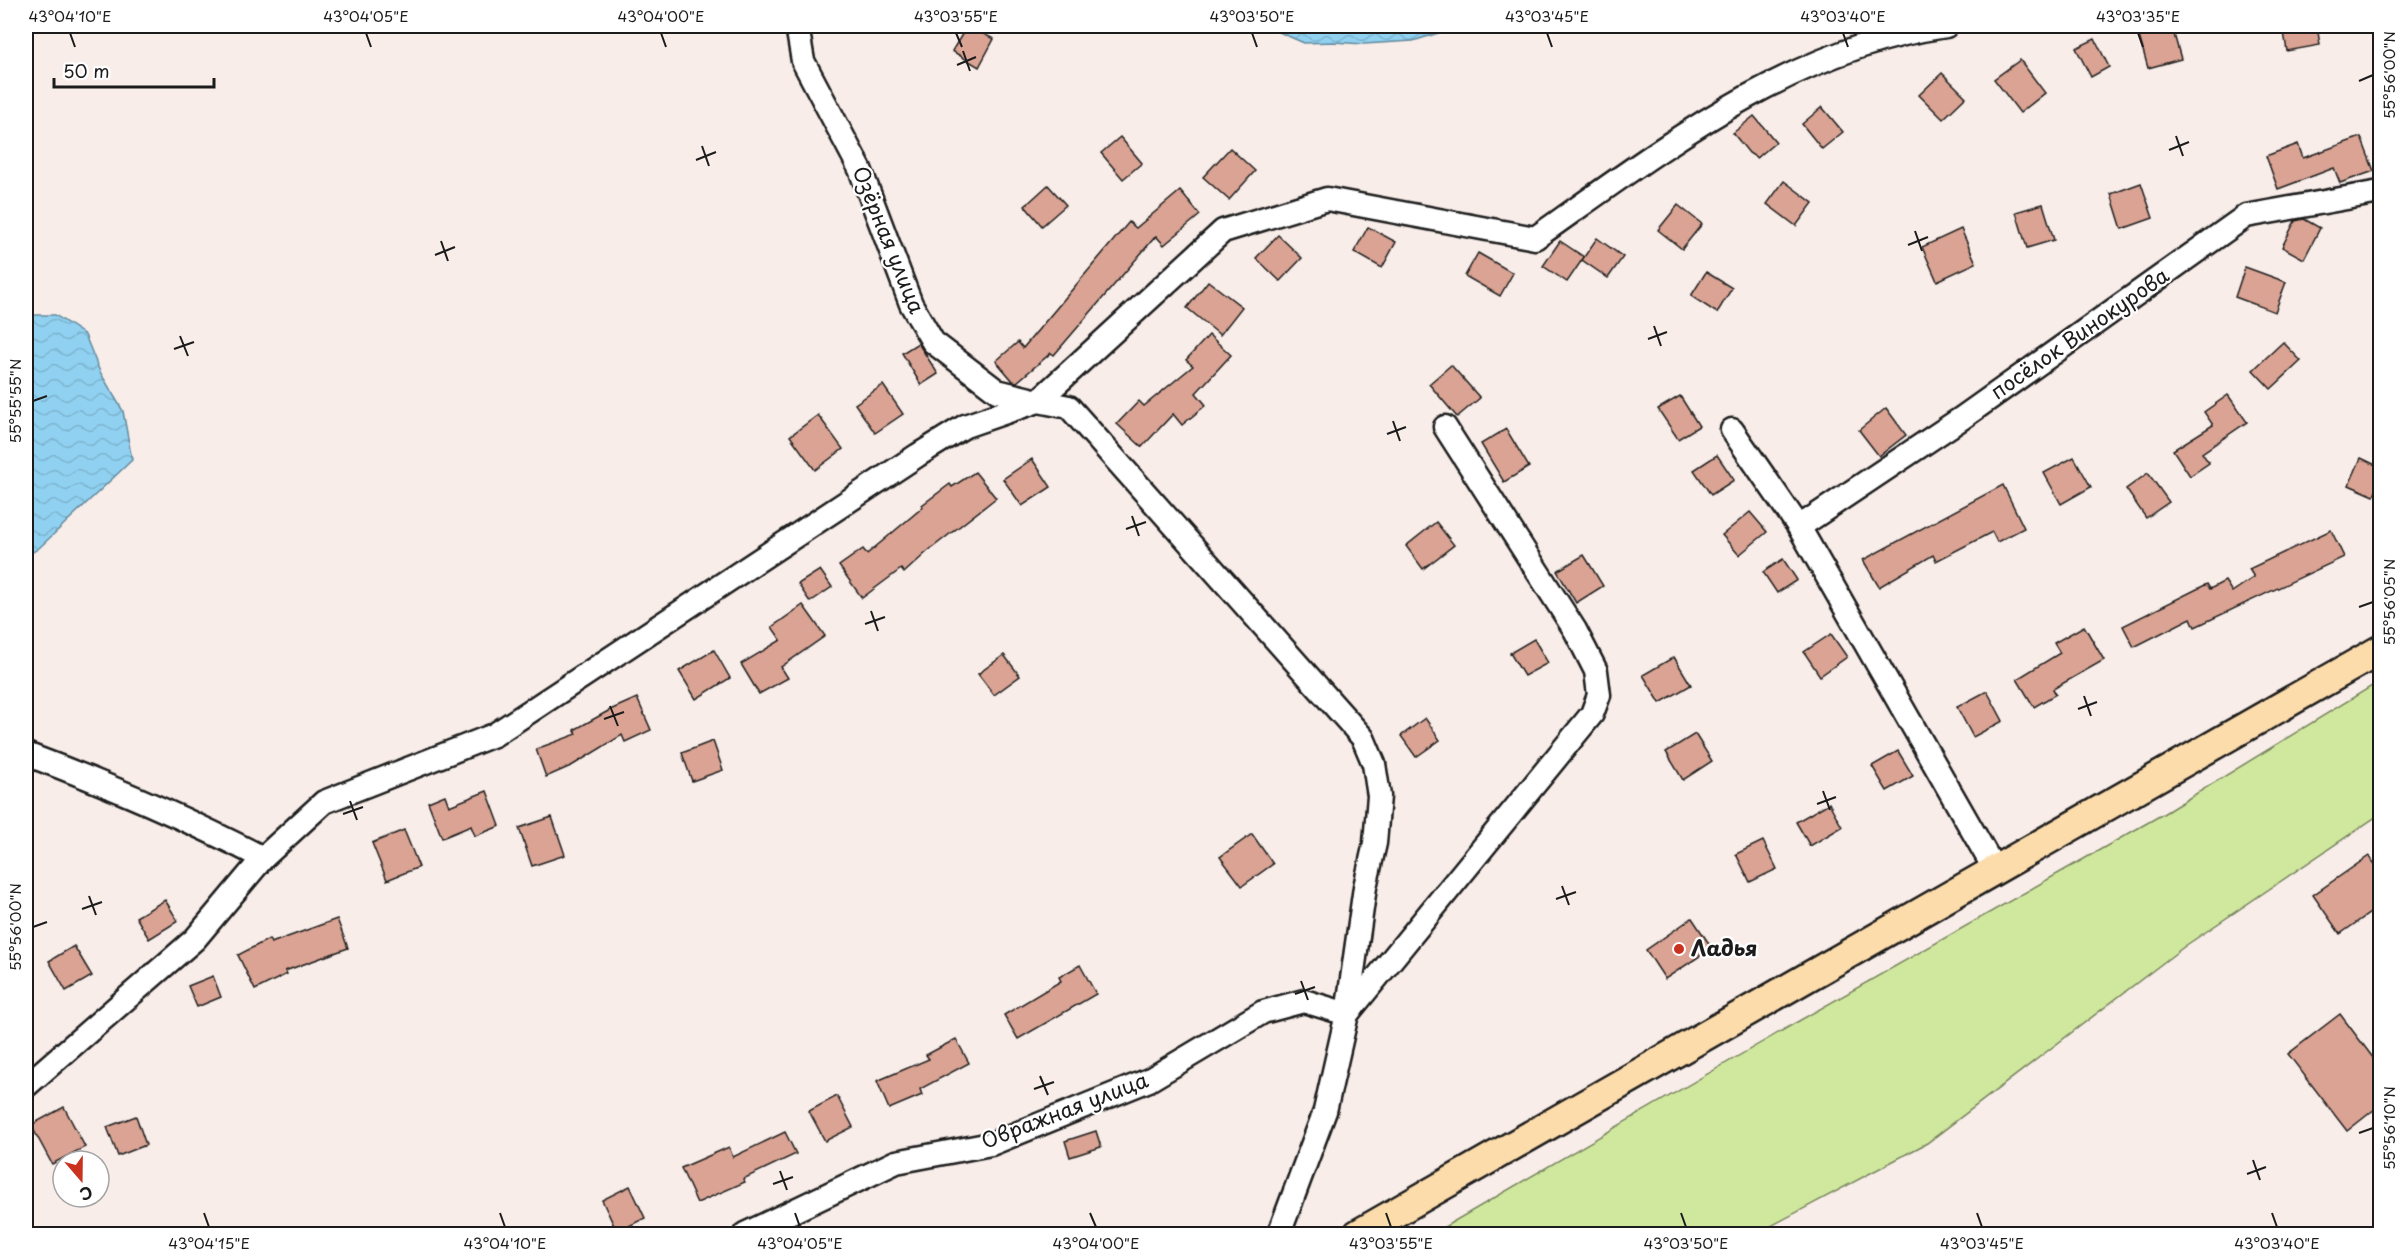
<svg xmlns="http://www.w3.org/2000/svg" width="2406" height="1260" font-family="'Playpen Sans',sans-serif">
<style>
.grass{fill:#d0e89e;stroke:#76825d;stroke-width:1.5}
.water{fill:url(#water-waves);stroke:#62899c;stroke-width:1.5}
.building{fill:#daa393;stroke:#1c1c1c;stroke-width:1.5}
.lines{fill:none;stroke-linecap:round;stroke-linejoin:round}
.minor-casing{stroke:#1c1c1c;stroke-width:27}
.major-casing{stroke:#1c1c1c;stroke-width:33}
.minor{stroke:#fff;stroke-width:22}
.major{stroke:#fddcac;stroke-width:28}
.ticks{fill:none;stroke:#1c1c1c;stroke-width:2}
.poi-dot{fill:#c8321e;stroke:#fff;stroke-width:2}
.labels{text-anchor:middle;stroke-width:4.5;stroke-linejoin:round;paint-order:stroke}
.street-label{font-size:21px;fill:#1c1c1c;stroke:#fff}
.poi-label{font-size:21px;font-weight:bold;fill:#1c1c1c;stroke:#fff;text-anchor:start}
.neatline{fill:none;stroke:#1c1c1c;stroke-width:2}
.ticks-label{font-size:15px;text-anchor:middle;fill:#1c1c1c}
</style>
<defs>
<pattern id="water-waves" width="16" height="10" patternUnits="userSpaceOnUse" patternTransform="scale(1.5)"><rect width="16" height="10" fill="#90d1f1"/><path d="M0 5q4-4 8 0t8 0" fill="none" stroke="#7cb3ce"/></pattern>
</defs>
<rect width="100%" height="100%" fill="#f8ede9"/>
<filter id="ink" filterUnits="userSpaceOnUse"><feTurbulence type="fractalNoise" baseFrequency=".0167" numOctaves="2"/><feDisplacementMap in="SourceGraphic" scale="12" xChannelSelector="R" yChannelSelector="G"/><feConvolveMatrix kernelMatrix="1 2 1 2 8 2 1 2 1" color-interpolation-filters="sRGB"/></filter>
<g filter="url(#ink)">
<polygon class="grass" points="2380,681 2380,814 2185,946 1927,1143 1756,1234 1432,1234 1790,1026 2163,814"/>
<g class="water">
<polygon points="1265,26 1461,26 1413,41 1364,44 1333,42 1304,43"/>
<polygon points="26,315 55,315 85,335 100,372 123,411 132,460 38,549 26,556"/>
</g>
<g class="building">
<polygon points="967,26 994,39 979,67 952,51"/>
<polygon points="2283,26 2317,26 2320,45 2287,51"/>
<polygon points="2172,27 2181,59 2148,68 2139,36"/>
<polygon points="2095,39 2109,67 2091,77 2076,48"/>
<polygon points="2020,60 2045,93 2020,113 1994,79"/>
<polygon points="1942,73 1966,97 1943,119 1919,95"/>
<polygon points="1822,107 1843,132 1822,149 1802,124"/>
<polygon points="1754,116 1776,142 1757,158 1749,153 1733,133"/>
<polygon points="1120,137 1142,163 1123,179 1101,153"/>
<polygon points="2361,137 2374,171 2340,183 2334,168 2278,189 2266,156 2298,144 2303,158"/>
<polygon points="1230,148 1255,171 1229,200 1203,177"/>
<polygon points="1784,181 1813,203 1796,226 1767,204"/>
<polygon points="2141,183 2153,218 2122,229 2111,194"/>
<polygon points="1048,185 1066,205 1042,226 1025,206"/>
<polygon points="1180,191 1200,215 1164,245 1156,236 1054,355 1051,353 1017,382 1013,381 996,361 1018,342 1023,348 1129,222 1136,228"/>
<polygon points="2043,204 2054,240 2027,248 2016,212"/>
<polygon points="1678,205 1702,224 1682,249 1658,230"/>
<polygon points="2304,219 2320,228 2304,259 2282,247 2295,221"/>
<polygon points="1368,227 1396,242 1382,268 1354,252"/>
<polygon points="1961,229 1976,263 1937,281 1922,247"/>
<polygon points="1278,235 1302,258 1280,281 1256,258"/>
<polygon points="1597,238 1623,257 1608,278 1582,260"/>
<polygon points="1560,241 1584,257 1567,282 1543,266"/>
<polygon points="1478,253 1513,273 1500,296 1465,276"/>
<polygon points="2245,267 2286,282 2275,312 2235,297"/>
<polygon points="1706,272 1732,288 1717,313 1691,296"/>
<polygon points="1208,281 1242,307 1220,335 1187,308"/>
<polygon points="1209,335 1231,355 1196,393 1206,405 1182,425 1173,414 1142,447 1117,424 1139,401 1144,406 1193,366 1186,360"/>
<polygon points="2283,342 2301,361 2271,389 2253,370"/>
<polygon points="918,343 938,374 921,385 902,353"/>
<polygon points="1451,365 1480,398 1457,417 1429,384"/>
<polygon points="883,385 903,414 875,433 855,404"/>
<polygon points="2228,395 2247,422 2202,453 2209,463 2190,476 2173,450 2213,425 2204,412"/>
<polygon points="1680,396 1699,426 1678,439 1658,409"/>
<polygon points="1886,408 1906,435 1879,456 1859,430"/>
<polygon points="818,415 843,449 815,470 790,436"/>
<polygon points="1506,429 1529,467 1504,482 1481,444"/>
<polygon points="1717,455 1734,480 1711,495 1694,470"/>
<polygon points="2074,457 2091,487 2061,504 2044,473"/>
<polygon points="2361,458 2380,467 2380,481 2374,496 2349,485"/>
<polygon points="1032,459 1051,487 1022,506 1003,479"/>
<polygon points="975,472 996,498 928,551 904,573 901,569 862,598 839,566 863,549 867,554 923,507 922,505 950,484 952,487"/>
<polygon points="2148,473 2169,502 2146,518 2126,489"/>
<polygon points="2003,485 2024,528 1997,542 1992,532 1936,561 1933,555 1879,587 1863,560"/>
<polygon points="1750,512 1767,532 1739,555 1722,535"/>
<polygon points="1436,522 1454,545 1423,569 1406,546"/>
<polygon points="2331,530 2344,557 2195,627 2191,618 2134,647 2123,626 2207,584 2210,589 2225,581 2232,592 2254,577 2249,569"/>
<polygon points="1584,555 1603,586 1576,603 1557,571"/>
<polygon points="1783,559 1797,580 1777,593 1763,572"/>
<polygon points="820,570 832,587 810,602 798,584"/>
<polygon points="803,605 825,636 781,667 788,678 759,694 741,664 781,640 772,627"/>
<polygon points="2084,626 2104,660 2053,689 2056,694 2034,707 2017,679 2060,653 2054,643"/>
<polygon points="1831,634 1847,657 1820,676 1804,652"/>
<polygon points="1534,639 1548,663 1524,676 1510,653"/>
<polygon points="714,650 730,678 696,699 679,671"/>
<polygon points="1004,655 1020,676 994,695 978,674"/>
<polygon points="1674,657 1691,685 1660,703 1643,675"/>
<polygon points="1987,691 2003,721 1973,737 1957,707"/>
<polygon points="637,698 651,730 625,742 622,735 573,765 546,777 536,749 577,734 574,730 610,710"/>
<polygon points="1425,718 1440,740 1416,757 1401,736"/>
<polygon points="1695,734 1712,761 1683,780 1666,752"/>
<polygon points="713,741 723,770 692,781 682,753"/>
<polygon points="1898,751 1913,776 1887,791 1872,766"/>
<polygon points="487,791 500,826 475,836 471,826 442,838 428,802 445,795 449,806"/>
<polygon points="1829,803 1842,827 1810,846 1796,822"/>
<polygon points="552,817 565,855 532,866 519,828"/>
<polygon points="404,830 419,867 387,880 372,843"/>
<polygon points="1252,834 1273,864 1242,886 1220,857"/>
<polygon points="1763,841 1777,869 1750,882 1736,854"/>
<polygon points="2369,856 2380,871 2380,906 2340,934 2313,895"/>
<polygon points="165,900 178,921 149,939 136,917"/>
<polygon points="1692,918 1712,948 1665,979 1646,950"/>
<polygon points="337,919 348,948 285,971 287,974 255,990 238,955 269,939 271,943"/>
<polygon points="74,946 92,976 66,991 49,961"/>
<polygon points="1080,965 1096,994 1018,1039 1004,1015 1061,981 1059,977"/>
<polygon points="213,976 221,997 197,1007 188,986"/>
<polygon points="2340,1014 2380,1067 2380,1105 2347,1131 2288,1054"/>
<polygon points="956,1039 969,1063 920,1089 922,1095 889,1109 877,1081 929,1059 926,1055"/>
<polygon points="837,1096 853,1127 825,1141 809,1111"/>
<polygon points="64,1107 85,1147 52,1164 31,1125"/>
<polygon points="136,1116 146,1145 118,1156 107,1127"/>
<polygon points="1096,1131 1101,1147 1070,1157 1065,1141"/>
<polygon points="785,1132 796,1154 743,1179 745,1182 697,1203 681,1168 729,1147 733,1157"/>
<polygon points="630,1186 645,1218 617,1232 602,1200"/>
</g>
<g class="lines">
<g class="minor-casing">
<g id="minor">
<path d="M797,26L803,61L860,169L911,304L933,342L997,391L1038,401L1223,231L1327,199L1535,238C1660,150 1790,48 1946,26"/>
<polyline points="1732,430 1799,527 1995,870"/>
<polyline points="1799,527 1962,418 2246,216 2380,192"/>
<path d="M26,754C109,785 184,817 263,858"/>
<polyline points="1348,1013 1592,714 1599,695 1596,671 1575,630 1445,427"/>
<polyline points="26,1086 195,939 263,858 324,802 494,735 918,455 965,426 1038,401 1069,407 1363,738 1374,764 1379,796 1375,843 1365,887 1347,1014 1325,1111 1279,1234"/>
<polyline points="745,1234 896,1162 991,1144 1149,1080 1263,1012 1304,1001 1347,1014"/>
</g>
</g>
<g class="major-casing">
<polyline id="major" points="1358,1234 2380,650"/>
</g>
<use href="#minor" class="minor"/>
<use href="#major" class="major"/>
</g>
</g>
<path class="ticks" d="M70,33L75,47M366,33L371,47M661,33L666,47M956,33L962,47M1252,33L1257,47M1547,33L1552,47M1843,33L1848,47M2138,33L2143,47M963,51L970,71M957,65L976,57M2359,81L2373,75M2176,136L2183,156M702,146L709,166M2169,150L2189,142M696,160L716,152M1915,231L1922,251M441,241L448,261M1908,245L1928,237M435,255L455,247M1654,326L1661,346M180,336L188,356M1648,339L1667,332M174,349L194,342M33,401L47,396M1393,421L1400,441M1387,434L1406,427M1132,516L1139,536M1126,529L1146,522M2359,607L2373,602M871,611L878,631M865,624L885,617M2084,696L2091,716M610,706L618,726M2078,709L2097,702M604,719L624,712M1823,791L1830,810M350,801L357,820M1817,804L1836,797M343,814L363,807M1562,886L1569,905M89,896L96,915M1556,899L1576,892M82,909L102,902M33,927L47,922M1301,981L1308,1000M1295,994L1315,987M1040,1076L1048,1095M1034,1089L1054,1082M2359,1133L2373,1128M2253,1160L2260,1180M780,1171L787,1190M2247,1174L2266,1167M773,1184L793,1177M204,1213L209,1227M500,1213L505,1227M795,1213L800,1227M1090,1213L1096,1227M1386,1213L1391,1227M1681,1213L1686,1227M1977,1213L1982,1227M2272,1213L2277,1227"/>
<circle class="poi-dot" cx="1679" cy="949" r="6"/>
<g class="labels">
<g class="street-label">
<text transform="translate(888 240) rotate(68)" y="7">Озёрная улица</text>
<text transform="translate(2080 334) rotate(-35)" y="7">посёлок Винокурова</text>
<text transform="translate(1065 1111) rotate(-21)" y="7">Овражная улица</text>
</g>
<g class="poi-label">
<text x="1691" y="956">Ладья</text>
</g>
</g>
<rect width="2406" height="1260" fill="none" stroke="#fff" stroke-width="66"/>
<g transform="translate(81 1179) rotate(160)"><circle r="28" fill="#ffffff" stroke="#a4a4a4" stroke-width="1.5"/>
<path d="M0-4.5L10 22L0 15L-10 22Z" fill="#c8321e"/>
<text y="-9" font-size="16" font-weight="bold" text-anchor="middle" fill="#1c1c1c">С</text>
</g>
<path d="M54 78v9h160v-9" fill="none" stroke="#1c1c1c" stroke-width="3"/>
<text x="63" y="78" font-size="18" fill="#1c1c1c" stroke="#ffffff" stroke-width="4.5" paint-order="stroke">50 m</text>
<rect x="33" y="33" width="2340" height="1194" class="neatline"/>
<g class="ticks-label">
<text x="70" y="22">43°04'10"E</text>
<text x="366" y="22">43°04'05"E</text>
<text x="661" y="22">43°04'00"E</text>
<text x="956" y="22">43°03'55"E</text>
<text x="1252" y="22">43°03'50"E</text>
<text x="1547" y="22">43°03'45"E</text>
<text x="1843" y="22">43°03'40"E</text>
<text x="2138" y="22">43°03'35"E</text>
<text transform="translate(2390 75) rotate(-90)" y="5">55°56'00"N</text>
<text transform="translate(16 401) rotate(-90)" y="5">55°55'55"N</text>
<text transform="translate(2390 602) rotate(-90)" y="5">55°56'05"N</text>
<text transform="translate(16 927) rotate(-90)" y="5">55°56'00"N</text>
<text transform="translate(2390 1128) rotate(-90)" y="5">55°56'10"N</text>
<text x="209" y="1249">43°04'15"E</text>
<text x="505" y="1249">43°04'10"E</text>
<text x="800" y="1249">43°04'05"E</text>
<text x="1096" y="1249">43°04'00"E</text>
<text x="1391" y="1249">43°03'55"E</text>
<text x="1686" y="1249">43°03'50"E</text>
<text x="1982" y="1249">43°03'45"E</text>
<text x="2277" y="1249">43°03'40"E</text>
</g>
</svg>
